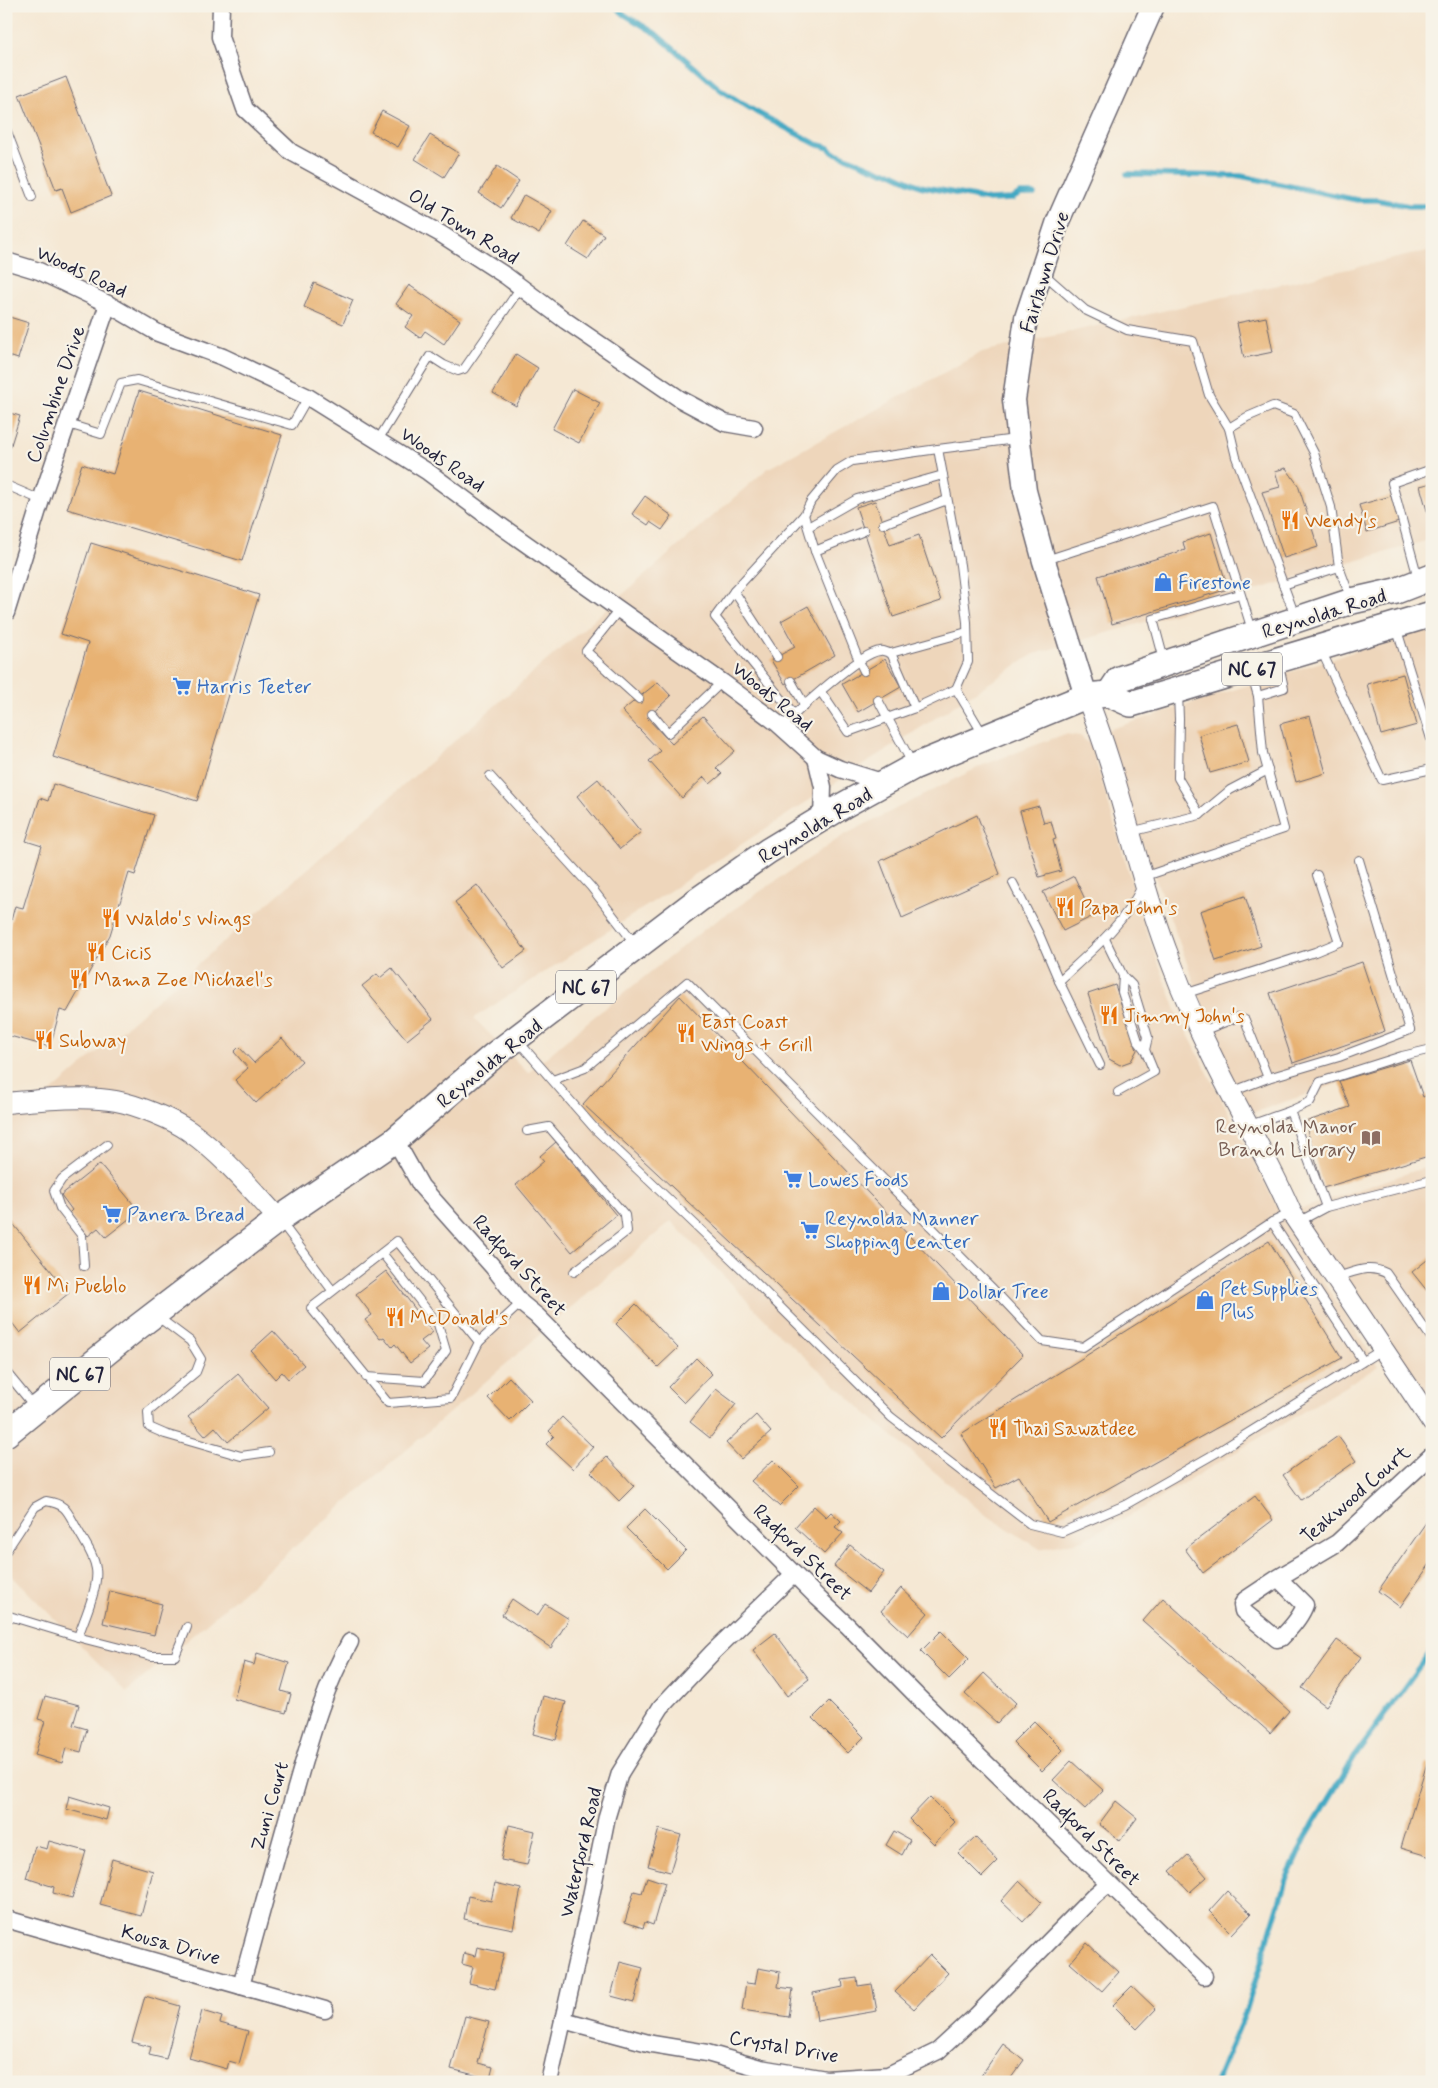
<svg xmlns="http://www.w3.org/2000/svg" width="1438" height="2088" font-family="Mynerve,sans-serif">
<style>
.built{fill:#eed6bb}
.lines{fill:none;stroke-linecap:round;stroke-linejoin:round}
.stream{stroke:#43a8c3;stroke-width:5.5}
.building{fill:#e8b273}
.service-casing{stroke:#6c6771;stroke-width:10}
.minor-casing{stroke:#6c6771;stroke-width:19}
.tertiary-casing{stroke:#6c6771;stroke-width:22}
.secondary-casing{stroke:#6c6771;stroke-width:25}
.primary-casing{stroke:#6c6771;stroke-width:28}
.service{stroke:#fff;stroke-width:8}
.minor{stroke:#fff;stroke-width:16}
.tertiary{stroke:#fff;stroke-width:20}
.secondary{stroke:#fff;stroke-width:22}
.primary{stroke:#fff;stroke-width:25}
.labels{text-anchor:middle;stroke-width:4.5;stroke-linejoin:round;paint-order:stroke}
.shield{fill:#f7f3e8;stroke:#62616f;stroke-width:1}
.shield-label{font-size:19px;font-weight:bold;fill:#22223b}
.street-label{font-size:20px;fill:#22223b;stroke:#f7f3e8}
.food-label{font-size:20px;fill:#c56008;stroke:#f7f3e8;text-anchor:start}
.shop-label{font-size:20px;fill:#366cbe;stroke:#f7f3e8;text-anchor:start}
.education-label{font-size:20px;fill:#785e54;stroke:#f7f3e8;text-anchor:end}
</style>
<rect width="100%" height="100%" fill="#f7f3e8"/>
<filter id="ink" filterUnits="userSpaceOnUse"><feTurbulence type="fractalNoise" baseFrequency=".02" numOctaves="2"/><feDisplacementMap in="SourceGraphic" scale="10" xChannelSelector="R" yChannelSelector="G"/><feConvolveMatrix kernelMatrix="1 2 1 2 8 2 1 2 1" color-interpolation-filters="sRGB"/></filter>
<filter id="wash" filterUnits="userSpaceOnUse"><feTurbulence type="fractalNoise" baseFrequency=".0096" numOctaves="4" result="noise"/><feDisplacementMap in="SourceGraphic" scale="20" xChannelSelector="R" yChannelSelector="G"/><feGaussianBlur stdDeviation="1.12" result="paint"/><feColorMatrix in="noise" values="0 0 0 0 0 0 0 0 0 0 0 0 0 0 0 0 0 1.4 0 .05"/><feComposite in="paint" operator="in"/></filter>
<g filter="url(#wash)">
<rect width="100%" height="100%" fill="#f5e8d4"/>
<g class="built">
<polygon points="1432,250 1432,539 1034,654 474,1018 528,1073 585,1024 706,928 844,835 983,765 1065,734 1080,736 1091,745 1144,924 1177,1013 1289,1230 1379,1366 1141,1509 1083,1540 1040,1549 983,1513 884,1429 774,1329 671,1221 127,1692 6,1570 6,1115 27,1113 767,469 982,352"/>
<polygon points="1432,627 1432,1051 1244,1116 1101,732"/>
<polygon points="1432,1165 1432,1394 1418,1403 1291,1212"/>
</g>
<g class="lines">
<g class="stream">
<polyline points="615,6 625,15 655,33 721,90 756,112 816,144 829,148 833,152 883,172 890,172 920,186 989,200 1012,199 1020,194 1034,194"/>
<polyline points="1127,174 1241,176 1357,200 1377,200 1409,206 1432,206"/>
<polyline points="1216,2082 1246,2011 1286,1880 1306,1837 1356,1754 1432,1649"/>
</g>
</g>
<g id="blocks">
<g class="building">
<polygon points="66,77 111,196 71,212 62,188 56,190 19,95"/>
<polygon points="382,111 410,126 398,147 371,132"/>
<polygon points="430,135 459,153 444,177 415,159"/>
<polygon points="497,166 519,181 501,208 479,193"/>
<polygon points="524,195 552,211 539,234 511,218"/>
<polygon points="583,221 604,235 588,259 567,246"/>
<polygon points="314,283 353,300 343,324 304,307"/>
<polygon points="409,285 460,320 444,344 425,331 420,338 405,327 413,316 396,304"/>
<polygon points="6,316 29,323 18,359 6,355"/>
<polygon points="1266,317 1273,352 1244,358 1237,323"/>
<polygon points="516,354 538,368 516,406 493,393"/>
<polygon points="573,389 600,403 579,443 552,429"/>
<polygon points="139,391 282,435 242,561 67,509 82,464 113,474"/>
<polygon points="6,412 20,416 10,448 6,447"/>
<polygon points="1286,468 1298,485 1318,547 1284,558 1262,492 1280,487 1275,471"/>
<polygon points="1432,483 1432,513 1428,514 1420,486"/>
<polygon points="645,496 672,516 662,530 650,522 648,525 632,514"/>
<polygon points="1391,496 1399,522 1367,532 1359,505"/>
<polygon points="875,501 890,545 919,535 941,601 893,617 856,507"/>
<polygon points="1211,533 1228,589 1112,624 1098,576 1185,550 1183,542"/>
<polygon points="91,543 259,595 197,801 53,757 88,643 61,634"/>
<polygon points="808,606 835,655 785,684 771,660 795,647 781,621"/>
<polygon points="885,659 901,687 858,712 842,684"/>
<polygon points="1403,674 1417,725 1381,735 1367,684"/>
<polygon points="658,682 671,696 647,718 672,744 703,716 735,751 716,768 722,774 710,784 704,777 682,798 649,761 660,751 622,711"/>
<polygon points="1310,716 1326,773 1296,782 1280,724"/>
<polygon points="1238,724 1249,762 1210,773 1199,735"/>
<polygon points="598,779 641,832 620,849 577,796"/>
<polygon points="53,784 154,815 135,875 129,873 110,935 67,1012 60,1010 50,1047 6,1035 6,939 15,906 23,908 42,846 26,841 40,798 48,801"/>
<polygon points="1039,806 1044,823 1051,821 1056,839 1053,840 1061,871 1039,877 1020,811"/>
<polygon points="977,815 1000,874 902,918 880,861"/>
<polygon points="1074,876 1093,916 1063,931 1043,892"/>
<polygon points="477,885 526,951 503,968 455,902"/>
<polygon points="1245,896 1261,946 1216,961 1200,911"/>
<polygon points="1362,962 1385,1031 1293,1063 1270,993"/>
<polygon points="392,968 433,1019 407,1040 362,986 377,974 380,978"/>
<polygon points="1115,985 1137,1050 1131,1061 1120,1065 1109,1059 1088,994"/>
<polygon points="680,996 1023,1355 941,1438 583,1104"/>
<polygon points="282,1038 302,1061 256,1103 235,1080 248,1068 234,1052 239,1047 254,1063"/>
<polygon points="1410,1060 1423,1097 1432,1093 1432,1155 1323,1188 1305,1122 1350,1107 1339,1081"/>
<polygon points="556,1142 616,1215 572,1252 516,1185 544,1161 540,1156"/>
<polygon points="100,1164 139,1211 106,1237 98,1228 88,1236 69,1213 72,1210 61,1195"/>
<polygon points="6,1215 69,1293 20,1333 6,1315"/>
<polygon points="1269,1241 1342,1358 1048,1522 1019,1476 996,1488 961,1434"/>
<polygon points="1432,1256 1432,1297 1412,1272"/>
<polygon points="386,1271 433,1332 421,1341 428,1349 410,1363 395,1344 392,1347 384,1337 380,1339 365,1320 372,1315 356,1294"/>
<polygon points="636,1304 678,1348 658,1367 616,1324"/>
<polygon points="273,1331 304,1365 288,1379 282,1372 275,1379 251,1351"/>
<polygon points="696,1358 712,1374 684,1403 668,1387"/>
<polygon points="238,1374 268,1408 228,1442 215,1427 205,1436 188,1417"/>
<polygon points="509,1377 531,1400 510,1421 488,1398"/>
<polygon points="716,1389 736,1404 710,1438 690,1422"/>
<polygon points="756,1415 771,1432 741,1459 726,1443"/>
<polygon points="562,1417 593,1447 573,1469 546,1444 554,1436 549,1431"/>
<polygon points="1338,1436 1356,1461 1301,1500 1283,1475"/>
<polygon points="607,1457 634,1486 619,1501 591,1472"/>
<polygon points="773,1460 799,1486 779,1506 751,1481"/>
<polygon points="1255,1496 1273,1520 1203,1573 1185,1549"/>
<polygon points="814,1506 826,1517 831,1512 841,1521 835,1527 843,1533 824,1554 795,1527"/>
<polygon points="645,1509 686,1550 667,1569 626,1528"/>
<polygon points="1427,1521 1432,1524 1432,1561 1400,1607 1378,1591"/>
<polygon points="850,1545 884,1572 868,1593 834,1566"/>
<polygon points="901,1588 928,1613 908,1636 881,1611"/>
<polygon points="110,1591 162,1604 154,1635 103,1623"/>
<polygon points="1163,1598 1289,1711 1270,1733 1143,1621"/>
<polygon points="512,1599 537,1616 545,1604 569,1619 551,1648 502,1615"/>
<polygon points="941,1631 969,1659 949,1679 921,1651"/>
<polygon points="775,1633 809,1679 787,1696 753,1650"/>
<polygon points="1337,1640 1361,1657 1326,1706 1302,1688"/>
<polygon points="257,1653 289,1663 281,1691 291,1694 286,1713 234,1699 244,1662 254,1665"/>
<polygon points="984,1673 1016,1703 997,1723 965,1694"/>
<polygon points="45,1696 79,1705 73,1725 87,1729 81,1752 66,1748 62,1763 35,1755 45,1721 38,1719"/>
<polygon points="543,1696 566,1702 556,1740 533,1734"/>
<polygon points="829,1702 864,1737 848,1753 813,1718"/>
<polygon points="1034,1721 1063,1750 1042,1771 1013,1742"/>
<polygon points="1071,1761 1103,1790 1085,1809 1053,1780"/>
<polygon points="1427,1763 1432,1764 1431,1857 1401,1848"/>
<polygon points="69,1796 109,1808 106,1820 66,1809"/>
<polygon points="930,1797 955,1822 934,1844 909,1819"/>
<polygon points="1116,1801 1137,1818 1120,1841 1099,1824"/>
<polygon points="509,1825 535,1831 527,1865 501,1860"/>
<polygon points="659,1829 681,1835 670,1872 648,1866"/>
<polygon points="894,1831 910,1840 902,1855 886,1845"/>
<polygon points="975,1837 998,1861 982,1877 958,1853"/>
<polygon points="49,1841 86,1851 72,1898 53,1893 54,1887 26,1878 35,1846 47,1849"/>
<polygon points="1188,1855 1207,1877 1190,1892 1170,1871"/>
<polygon points="112,1859 153,1871 141,1916 100,1905"/>
<polygon points="647,1877 665,1883 653,1925 645,1922 643,1928 625,1922 634,1891 642,1893"/>
<polygon points="1019,1881 1041,1902 1023,1922 1001,1901"/>
<polygon points="495,1883 521,1889 513,1929 464,1919 468,1896 491,1901"/>
<polygon points="1227,1891 1251,1914 1232,1934 1209,1911"/>
<polygon points="1087,1943 1119,1972 1102,1991 1070,1963"/>
<polygon points="477,1947 504,1953 495,1989 469,1983 473,1967 462,1964 464,1953 475,1956"/>
<polygon points="930,1955 948,1973 914,2009 895,1992"/>
<polygon points="620,1962 643,1968 634,2002 611,1996"/>
<polygon points="758,1968 780,1972 778,1987 793,1989 789,2017 742,2010 746,1983 755,1984"/>
<polygon points="857,1978 858,1986 872,1984 877,2011 817,2021 813,1993 843,1987 842,1980"/>
<polygon points="1132,1986 1156,2009 1137,2029 1113,2005"/>
<polygon points="145,1996 180,2006 166,2059 149,2055 151,2047 132,2042"/>
<polygon points="202,2011 222,2017 220,2023 248,2031 239,2064 229,2061 227,2069 189,2058"/>
<polygon points="465,2016 489,2022 478,2063 493,2067 490,2079 451,2069"/>
<polygon points="1003,2044 1024,2060 1008,2082 980,2082 978,2080"/>
</g>
</g>
</g>
<g filter="url(#ink)">
<use href="#blocks" fill-opacity="0" stroke="#6c6771" stroke-width="1"/>
<g class="lines">
<g class="service-casing">
<g id="service">
<polyline points="6,129 32,197"/>
<polyline points="1044,274 1085,310 1127,330 1193,341 1209,395 1229,428 1236,457 1295,616"/>
<polyline points="68,424 101,434 121,383 137,380 292,425 308,397"/>
<polyline points="1229,428 1247,417 1273,406 1294,414 1314,453 1331,507 1339,567 1283,585"/>
<polyline points="378,440 430,356 444,365 458,371 464,369 521,287"/>
<polyline points="6,485 41,500"/>
<polyline points="804,515 815,551 859,661 864,671"/>
<polyline points="883,524 947,500"/>
<polyline points="808,527 857,499 943,475"/>
<polyline points="815,551 864,531"/>
<polyline points="1046,560 1213,506 1252,630"/>
<polyline points="1339,567 1351,599"/>
<polyline points="1418,578 1392,483 1432,469"/>
<polyline points="734,591 777,657"/>
<polyline points="619,610 586,651 639,699"/>
<polyline points="1396,627 1432,742"/>
<polyline points="1321,650 1382,780 1432,769"/>
<polyline points="1164,660 1153,619 1240,594"/>
<polyline points="791,681 805,706"/>
<polyline points="956,689 968,662 967,622 960,565 938,449 1016,439"/>
<polyline points="821,692 848,732 915,708 956,689 984,736"/>
<polyline points="1178,693 1179,719 1178,778 1200,815"/>
<polyline points="1258,696 1284,688 1279,665"/>
<polyline points="878,700 913,765"/>
<polyline points="915,708 891,653 967,632"/>
<polyline points="652,714 668,733 722,682"/>
<polyline points="794,714 715,617 734,591 804,515 811,501 837,470 852,461 938,449"/>
<path d="M781,728C796,712 861,652 880,651C883,650 888,653 891,653"/>
<polyline points="490,776 591,887 635,944"/>
<polyline points="1130,832 1200,815 1230,790 1268,770"/>
<polyline points="1143,877 1284,829 1263,753 1258,696 1251,672"/>
<polyline points="1013,883 1039,934 1059,981"/>
<polyline points="1105,939 1123,976 1132,985 1148,1037 1145,1050 1154,1072 1118,1092"/>
<polyline points="1123,976 1122,992 1138,1041 1145,1050"/>
<polyline points="1184,994 1315,952 1339,942 1317,875"/>
<polyline points="1202,1031 1238,1017 1245,1020 1268,1078 1231,1092"/>
<polyline points="518,1041 595,1129 747,1274 891,1417 1030,1524 1062,1532 1125,1505 1216,1453 1383,1349"/>
<path d="M1100,1065L1059,981C1090,952 1124,925 1142,886"/>
<polyline points="1268,1078 1339,1057 1410,1030 1359,860"/>
<polyline points="553,1080 585,1068 687,982 991,1287 1042,1341 1083,1347 1272,1222"/>
<polyline points="1290,1111 1310,1102 1320,1082 1402,1056 1432,1049"/>
<polyline points="1250,1125 1290,1111 1326,1207"/>
<polyline points="527,1131 549,1127 625,1215 627,1231 574,1272"/>
<polyline points="1291,1213 1272,1222 1363,1361"/>
<polyline points="281,1222 332,1290"/>
<polyline points="1298,1222 1326,1207 1432,1180"/>
<polygon points="397,1241 479,1342 451,1398 388,1403 311,1308"/>
<polyline points="84,1266 82,1236 60,1208 54,1191 62,1179 107,1145"/>
<path d="M1337,1277C1355,1272 1368,1264 1386,1273L1432,1339"/>
<polyline points="158,1317 190,1341 201,1359 196,1372 148,1412 149,1427 165,1434 241,1456 269,1452"/>
<polyline points="479,1342 521,1303"/>
<polyline points="6,1372 34,1406"/>
<polyline points="366,1377 424,1381 446,1351 438,1324 382,1253"/>
<path d="M6,1551L35,1507L46,1501C66,1504 67,1511 76,1527C83,1540 94,1554 96,1569C99,1587 84,1619 78,1637"/>
<polyline points="6,1615 85,1639 151,1656 175,1656 187,1627"/>
</g>
</g>
<g class="minor-casing">
<g id="minor">
<polyline points="221,6 220,37 245,109 291,152 441,234 506,276 566,321 680,399 725,423 754,428"/>
<polyline points="6,261 39,271 108,304 158,333 223,357 308,397 428,472 498,524 722,682 777,723 816,758 840,769 885,783"/>
<polyline points="6,613 41,500 108,304"/>
<polyline points="816,758 823,787 822,818"/>
<polyline points="395,1140 421,1186 493,1267 521,1303 537,1316 818,1598 848,1626 920,1699 1204,1976"/>
<path d="M1278,1578L1305,1605C1301,1617 1290,1629 1281,1638L1277,1639L1243,1611L1242,1605L1245,1600L1278,1578L1337,1543L1432,1455"/>
<polyline points="6,1919 325,2010"/>
<path d="M241,1986C259,1920 277,1854 296,1788C311,1736 323,1690 350,1642"/>
<polyline points="563,2020 652,2044 707,2053 760,2068 826,2079 888,2075 938,2051 976,2016 1094,1896 1108,1884"/>
<polyline points="549,2082 589,1906 607,1816 620,1773 661,1707 713,1652 794,1574"/>
</g>
</g>
<g class="tertiary-casing">
<g id="tertiary">
<path d="M1086,696C1120,778 1135,866 1166,949C1180,987 1196,1024 1214,1060C1239,1112 1269,1160 1291,1212L1432,1422"/>
<path d="M6,1103C39,1100 85,1095 116,1101C137,1105 172,1119 189,1131C223,1155 251,1189 279,1219"/>
</g>
</g>
<g class="secondary-casing">
<polyline id="secondary" points="1086,696 1044,561 1025,491 1014,400 1026,318 1058,221 1153,6"/>
</g>
<g class="primary-casing">
<g id="primary">
<polyline points="1109,694 1119,679 1352,601 1396,591 1432,577"/>
<polyline points="6,1434 134,1330 279,1219 395,1140 493,1056 698,900 768,851 844,805 913,767 1086,696 1109,694 1131,704 1432,614"/>
</g>
</g>
<use href="#service" class="service"/>
<use href="#minor" class="minor"/>
<use href="#tertiary" class="tertiary"/>
<use href="#secondary" class="secondary"/>
<use href="#primary" class="primary"/>
</g>
</g>
<defs>
<g id="restaurant-bare" transform="scale(1.5)"><path d="M-5-6h1v4h1v-4h1v4h1v-4h1v5L-1.5 .5V6h-2V.5L-5-1ZM5-6V6H3V1.5H1.5Q1.5-4 5-6Z" fill="#e8710a" stroke="#f7f3e8" stroke-width="2.5" paint-order="stroke"/></g>
<g id="shop-bare" transform="scale(1.5)"><path d="M-5-2.5h2.3a2.7 3.5 0 0 1 5.4 0H5L5.5 6h-11ZM-1.5-2.5h3a1.5 2.3 0 0 0-3 0Z" fill="#3f7fe0" stroke="#f7f3e8" stroke-width="2.5" paint-order="stroke"/></g>
<g id="supermarket-bare" transform="scale(1.5)"><path d="M-6-5.5h2.5l.6 2H6L4.5 2H-2.5L-4.4-4H-6ZM-1.5 3.2a1.3 1.3 0 1 0 .1 0ZM3 3.2a1.3 1.3 0 1 0 .1 0Z" fill="#3f7fe0" stroke="#f7f3e8" stroke-width="2.5" paint-order="stroke"/></g>
<g id="library-bare" transform="scale(1.5)"><path d="M-6-4Q-3-5.5-.7-3.5V5Q-3 3-6 4ZM6-4Q3-5.5 .7-3.5V5Q3 3 6 4Z" fill="#8d6e63" stroke="#f7f3e8" stroke-width="2.5" paint-order="stroke"/></g>
</defs>
<g fill-rule="evenodd">
<use href="#restaurant-bare" x="1290" y="520"/>
<use href="#shop-bare" x="1163" y="582"/>
<use href="#supermarket-bare" x="182" y="686"/>
<use href="#restaurant-bare" x="1065" y="907"/>
<use href="#restaurant-bare" x="111" y="918"/>
<use href="#restaurant-bare" x="96" y="952"/>
<use href="#restaurant-bare" x="79" y="979"/>
<use href="#restaurant-bare" x="1109" y="1015"/>
<use href="#restaurant-bare" x="686" y="1033"/>
<use href="#restaurant-bare" x="44" y="1040"/>
<use href="#library-bare" x="1371" y="1138"/>
<use href="#supermarket-bare" x="793" y="1179"/>
<use href="#supermarket-bare" x="112" y="1214"/>
<use href="#supermarket-bare" x="810" y="1230"/>
<use href="#restaurant-bare" x="32" y="1285"/>
<use href="#shop-bare" x="941" y="1291"/>
<use href="#shop-bare" x="1205" y="1300"/>
<use href="#restaurant-bare" x="395" y="1317"/>
<use href="#restaurant-bare" x="998" y="1428"/>
</g>
<g class="labels">
<g class="shield">
<rect x="1222" y="652.5" width="60" height="33" rx="4"/>
<rect x="556" y="970.5" width="60" height="33" rx="4"/>
<rect x="50" y="1357.5" width="60" height="33" rx="4"/>
</g>
<g class="shield-label">
<text x="1252" y="676">NC 67</text>
<text x="586" y="994">NC 67</text>
<text x="80" y="1381">NC 67</text>
</g>
<g class="street-label">
<text transform="translate(464 226) rotate(32)" y="7">Old Town Road</text>
<text transform="translate(82 271) rotate(25)" y="7">Woods Road</text>
<text transform="translate(1044 272) rotate(-73)" y="7">Fairlawn Drive</text>
<text transform="translate(55 394) rotate(-71)" y="7">Columbine Drive</text>
<text transform="translate(443 459) rotate(35)" y="7">Woods Road</text>
<text transform="translate(1324 613) rotate(-17)" y="7">Reynolda Road</text>
<text transform="translate(773 696) rotate(39)" y="7">Woods Road</text>
<text transform="translate(815 825) rotate(-31)" y="7">Reynolda Road</text>
<text transform="translate(489 1063) rotate(-39)" y="7">Reynolda Road</text>
<text transform="translate(520 1265) rotate(48)" y="7">Radford Street</text>
<text transform="translate(1355 1494) rotate(-41)" y="7">Teakwood Court</text>
<text transform="translate(803 1552) rotate(44)" y="7">Radford Street</text>
<text transform="translate(269 1806) rotate(-74)" y="7">Zuni Court</text>
<text transform="translate(1092 1837) rotate(45)" y="7">Radford Street</text>
<text transform="translate(580 1852) rotate(-77)" y="7">Waterford Road</text>
<text transform="translate(171 1944) rotate(16)" y="7">Kousa Drive</text>
<text transform="translate(784 2046) rotate(10)" y="7">Crystal Drive</text>
</g>
<g class="food-label">
<text x="1305" y="527">Wendy's</text>
<text x="1080" y="914">Papa John's</text>
<text x="126" y="925">Waldo's Wings</text>
<text x="111" y="959">Cicis</text>
<text x="94" y="986">Mama Zoe Michael's</text>
<text x="1124" y="1022">Jimmy John's</text>
<text x="701" y="1028">East Coast<tspan x="701" dy="23">Wings + Grill</tspan></text>
<text x="59" y="1047">Subway</text>
<text x="47" y="1292">Mi Pueblo</text>
<text x="410" y="1324">McDonald's</text>
<text x="1013" y="1435">Thai Sawatdee</text>
</g>
<g class="shop-label">
<text x="1178" y="589">Firestone</text>
<text x="197" y="693">Harris Teeter</text>
<text x="808" y="1186">Lowes Foods</text>
<text x="127" y="1221">Panera Bread</text>
<text x="825" y="1225">Reynolda Manner<tspan x="825" dy="23">Shopping Center</tspan></text>
<text x="1220" y="1295">Pet Supplies<tspan x="1220" dy="23">Plus</tspan></text>
<text x="956" y="1298">Dollar Tree</text>
</g>
<g class="education-label">
<text x="1356" y="1133">Reynolda Manor<tspan x="1356" dy="23">Branch Library</tspan></text>
</g>
</g>
<rect width="1438" height="2088" fill="none" stroke="#f7f3e8" stroke-width="25"/>
</svg>
